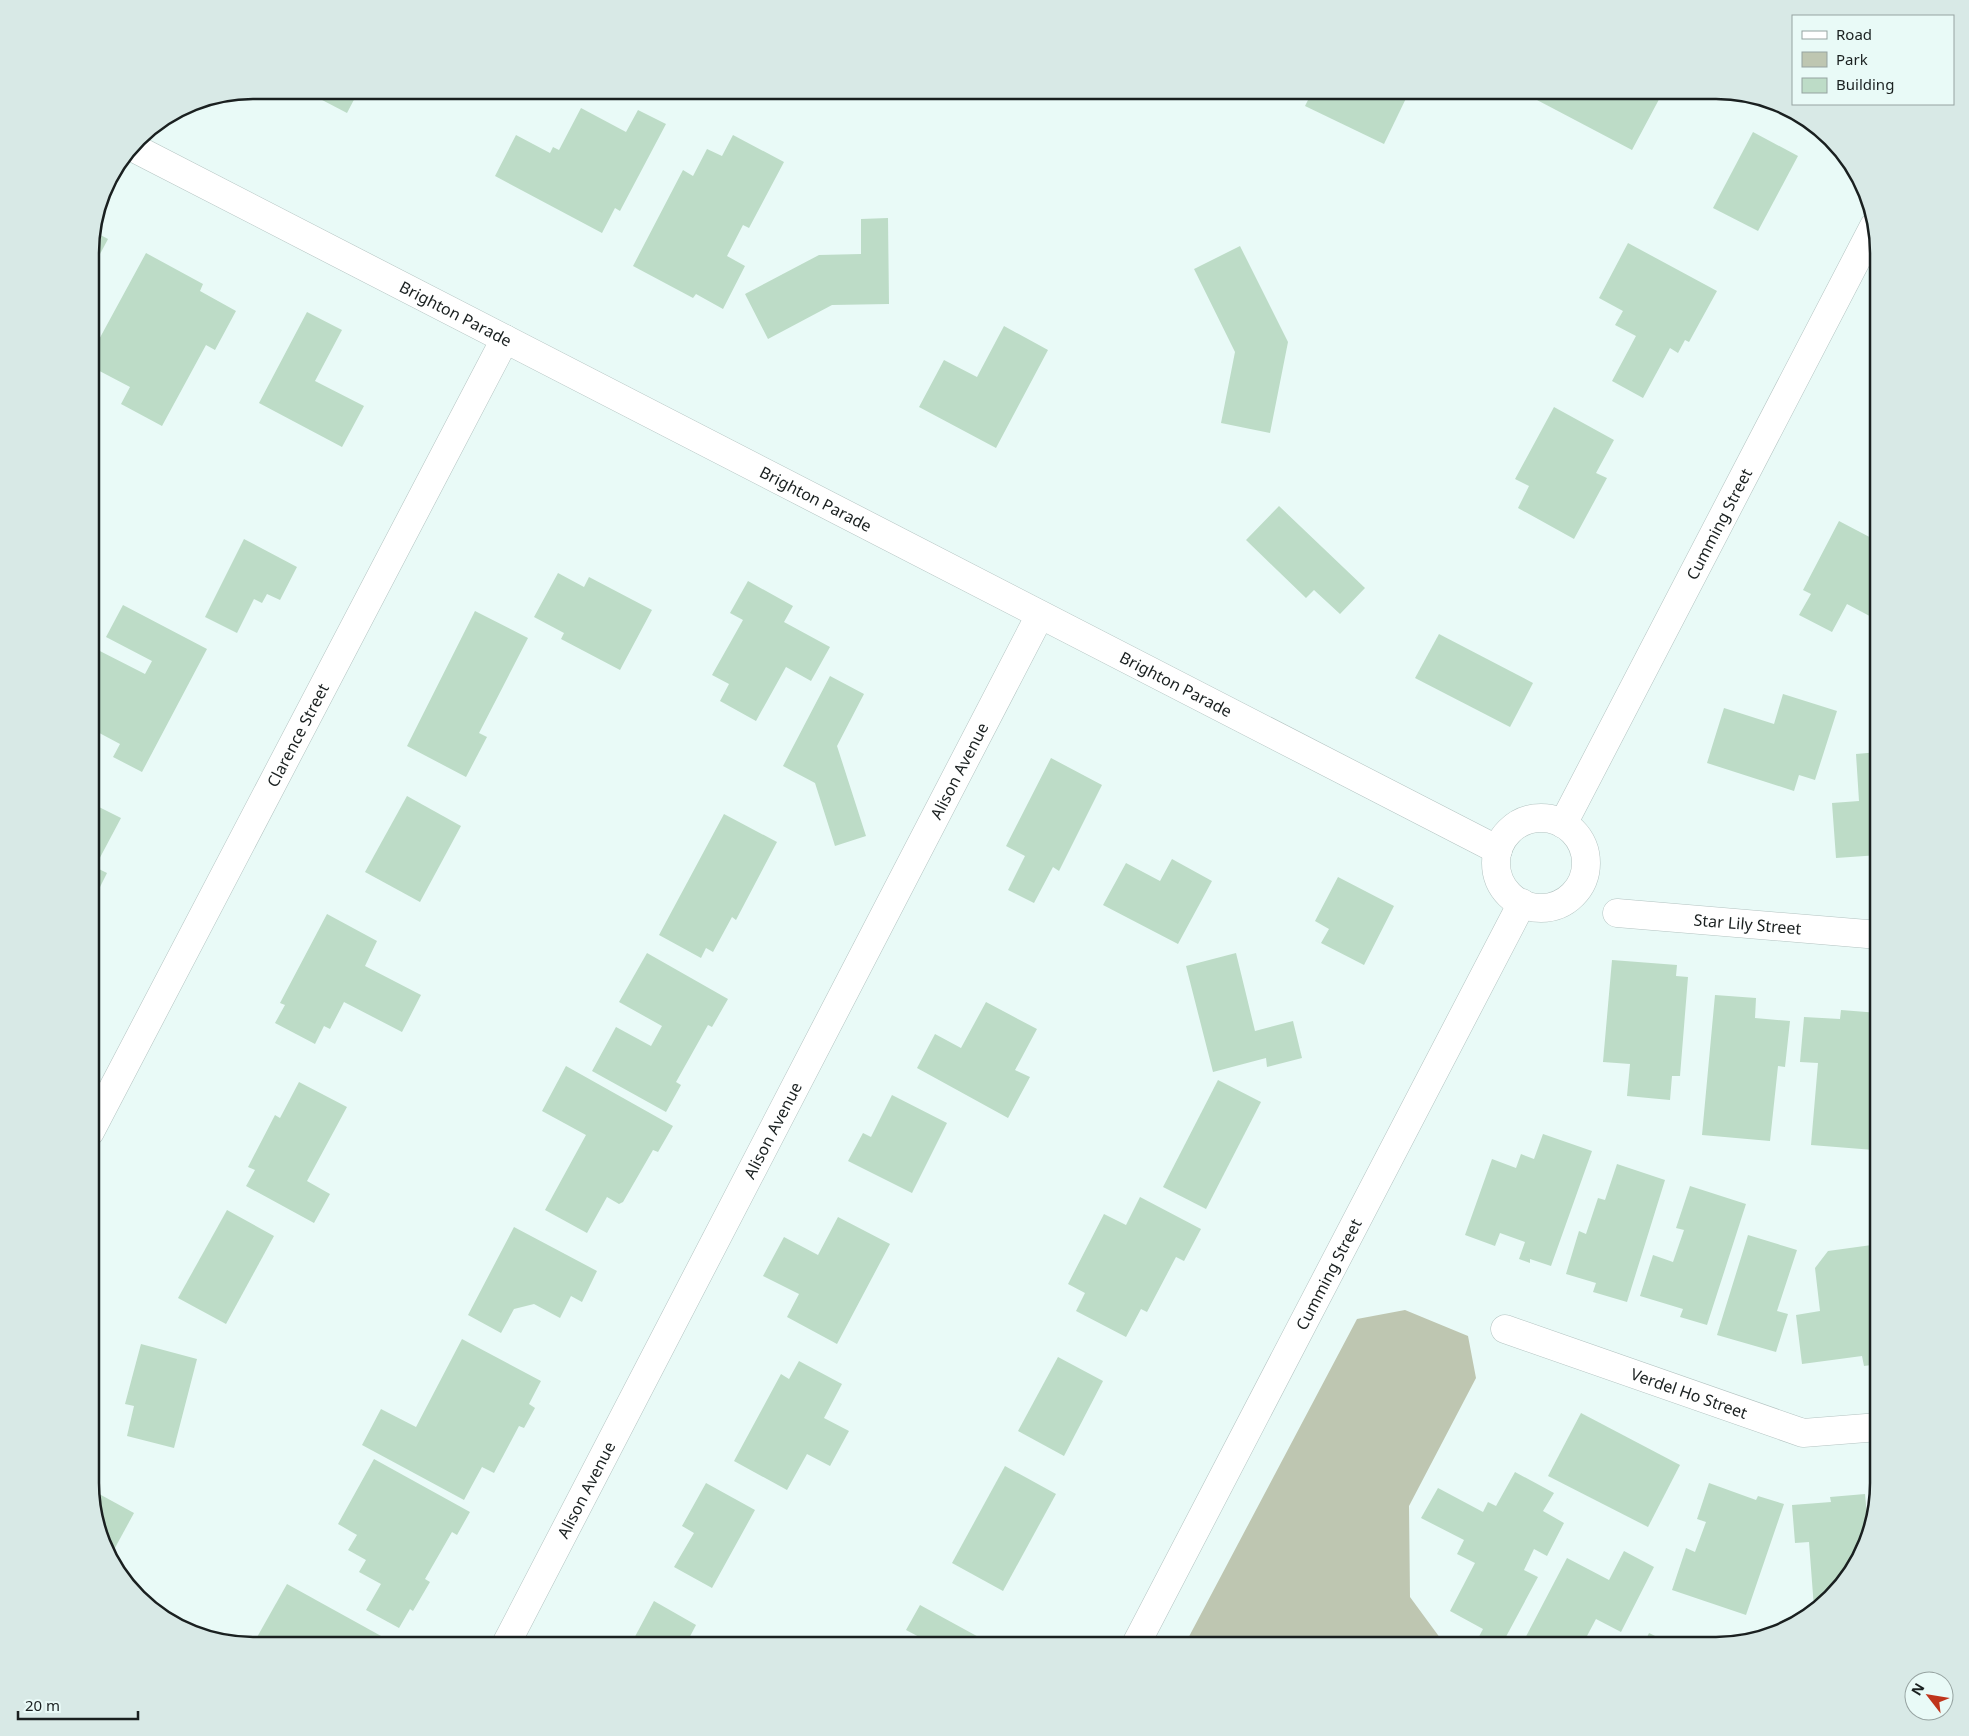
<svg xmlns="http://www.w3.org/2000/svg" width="1969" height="1736" font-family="'Noto Sans',sans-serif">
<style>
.green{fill:#bec6b1}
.building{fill:#bddcc7}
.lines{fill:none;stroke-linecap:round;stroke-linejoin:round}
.street-casing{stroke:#b3c3c1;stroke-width:29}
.street{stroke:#fff;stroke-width:28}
.labels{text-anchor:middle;stroke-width:4;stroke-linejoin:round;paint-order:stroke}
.street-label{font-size:16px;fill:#1a2020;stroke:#e9faf7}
.rim{fill:none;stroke:#1a2020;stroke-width:2.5}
</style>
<rect width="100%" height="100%" fill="#e9faf7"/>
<polygon class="green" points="1405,1310 1468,1336 1476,1378 1409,1506 1410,1597 1446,1646 1184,1646 1357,1319"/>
<g class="building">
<polygon points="303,90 359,90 347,113"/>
<polygon points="1313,90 1410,90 1384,144 1305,106"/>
<polygon points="1538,90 1664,90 1632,150 1537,100 1541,91"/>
<polygon points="581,108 626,132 638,110 666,124 620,211 615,208 602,233 495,176 516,135 550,153 553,147 559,150"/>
<polygon points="1753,132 1798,156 1758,231 1713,208"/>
<polygon points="733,135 784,162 749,228 743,225 727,256 745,266 723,309 696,294 693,298 633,266 683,170 693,176 707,149 722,156"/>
<polygon points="888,218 889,304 832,305 768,339 745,294 819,255 861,254 861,219"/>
<polygon points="93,231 108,239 90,273 90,242"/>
<polygon points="1628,243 1717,291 1689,342 1685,340 1678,353 1670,348 1643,398 1612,381 1636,336 1615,325 1623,311 1599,298"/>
<polygon points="1240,246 1288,342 1270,433 1221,423 1235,352 1194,269"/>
<polygon points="146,253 203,284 200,291 236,311 215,350 206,345 162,426 121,404 130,387 90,366 90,356"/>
<polygon points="307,312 342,330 315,381 364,406 342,447 259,403"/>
<polygon points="1004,326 1048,350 996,448 919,407 944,360 977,377"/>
<polygon points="1554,407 1614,440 1596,473 1607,478 1574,539 1518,508 1529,486 1515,479"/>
<polygon points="1279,506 1365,588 1340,614 1314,590 1306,598 1246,540"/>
<polygon points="1839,521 1879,542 1879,621 1847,604 1832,632 1799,615 1811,594 1803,590"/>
<polygon points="244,539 297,567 280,600 267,594 262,603 254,599 237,633 205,617"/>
<polygon points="558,573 584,587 589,577 652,610 620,670 561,639 564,633 534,617"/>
<polygon points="748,581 793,606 784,622 830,647 811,681 786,667 756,721 720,701 729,684 712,675 743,620 730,613"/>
<polygon points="123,605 207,649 142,772 113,757 120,744 90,728 90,646 145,674 152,661 106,637"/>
<polygon points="475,611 528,638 479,733 487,737 466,777 407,746"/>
<polygon points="1439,634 1533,683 1510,727 1415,678"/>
<polygon points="830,676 864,694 837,746 866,836 835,846 815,783 783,766"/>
<polygon points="1783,694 1837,711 1815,780 1799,775 1794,791 1707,763 1724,708 1774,724"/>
<polygon points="1879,752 1879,855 1836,858 1832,803 1859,801 1856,754"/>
<polygon points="1051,758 1102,785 1059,871 1053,867 1034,903 1008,890 1025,856 1006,846"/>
<polygon points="407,796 461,826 420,902 365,872"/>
<polygon points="91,803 121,818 95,867 107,873 90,907"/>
<polygon points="724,814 777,842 736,920 732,917 713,952 706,948 701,958 659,935"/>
<polygon points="1172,859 1212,881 1178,944 1103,905 1126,863 1160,881"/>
<polygon points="1338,877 1394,906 1364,965 1321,943 1329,929 1315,921"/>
<polygon points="327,914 377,941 365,966 421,995 402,1032 344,1002 330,1029 324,1026 315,1044 275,1023 285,1005 280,1003"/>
<polygon points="647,953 728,999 712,1027 708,1025 676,1082 681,1085 666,1112 592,1071 616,1027 651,1046 662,1026 619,1002"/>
<polygon points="1236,953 1255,1031 1293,1021 1302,1058 1267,1067 1266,1058 1213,1072 1186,966"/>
<polygon points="1612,960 1677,965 1676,976 1688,977 1680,1076 1672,1076 1670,1100 1627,1096 1630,1064 1603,1062"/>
<polygon points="1715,995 1756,998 1755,1018 1790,1021 1785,1067 1778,1066 1770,1141 1702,1135"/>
<polygon points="986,1002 1037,1029 1015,1070 1030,1077 1008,1118 917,1068 935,1034 961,1048"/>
<polygon points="1841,1010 1879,1013 1879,1084 1874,1150 1811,1145 1818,1063 1800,1062 1804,1017 1840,1019"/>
<polygon points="566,1066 673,1126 658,1152 653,1150 623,1202 619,1204 607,1197 587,1233 545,1210 586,1135 542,1111"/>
<polygon points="1218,1080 1261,1102 1206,1209 1163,1187"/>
<polygon points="299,1082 347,1107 307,1181 330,1194 314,1223 246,1186 255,1170 248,1167 275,1115 280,1118"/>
<polygon points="892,1095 947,1123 912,1193 848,1161 863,1133 871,1137"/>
<polygon points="1543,1134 1592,1151 1551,1266 1530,1259 1530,1263 1519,1259 1525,1242 1500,1233 1495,1246 1465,1235 1492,1159 1516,1168 1521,1154 1534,1159"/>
<polygon points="1617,1164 1665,1180 1627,1302 1593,1292 1596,1283 1566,1274 1579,1231 1586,1234 1598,1198 1605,1200"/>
<polygon points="1690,1186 1746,1204 1707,1325 1680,1317 1683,1309 1640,1296 1653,1255 1673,1262 1684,1230 1676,1228"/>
<polygon points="1140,1197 1201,1229 1184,1261 1176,1257 1147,1312 1141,1309 1126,1337 1076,1311 1085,1293 1068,1284 1104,1214 1126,1225"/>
<polygon points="227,1210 274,1236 226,1324 178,1298"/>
<polygon points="838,1217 890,1244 837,1344 787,1317 799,1294 763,1276 784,1237 818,1255"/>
<polygon points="514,1227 597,1271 582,1302 571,1296 560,1318 534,1304 514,1309 501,1333 468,1315"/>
<polygon points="1748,1235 1797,1250 1777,1311 1788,1314 1776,1352 1717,1335"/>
<polygon points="1879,1244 1879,1364 1864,1366 1862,1356 1802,1364 1796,1315 1820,1311 1815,1268 1828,1251"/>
<polygon points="462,1339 541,1381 529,1404 535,1408 524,1428 519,1426 494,1473 482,1467 464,1500 362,1445 381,1409 416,1427"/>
<polygon points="141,1344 197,1359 174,1448 127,1436 134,1406 125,1404"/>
<polygon points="1058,1357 1103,1381 1064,1456 1018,1431"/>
<polygon points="799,1361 842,1384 824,1418 849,1431 830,1466 807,1454 787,1490 734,1461 781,1374 789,1379"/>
<polygon points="1581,1413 1680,1465 1648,1527 1548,1476"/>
<polygon points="374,1459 470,1512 457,1535 452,1532 425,1579 430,1582 413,1611 410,1609 399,1628 366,1610 381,1584 359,1572 366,1560 348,1550 357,1535 338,1524"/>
<polygon points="1005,1466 1056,1494 1003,1591 952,1563"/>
<polygon points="1515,1472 1554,1493 1543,1511 1564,1523 1547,1556 1534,1549 1524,1570 1538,1577 1501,1646 1474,1646 1483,1629 1450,1611 1475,1563 1457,1554 1464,1540 1421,1518 1438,1488 1483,1512 1488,1502 1496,1506"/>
<polygon points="706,1483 755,1510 712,1588 674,1567 694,1533 682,1526"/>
<polygon points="1709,1483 1756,1500 1758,1496 1784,1504 1746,1615 1672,1590 1686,1548 1695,1552 1706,1522 1697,1519"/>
<polygon points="90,1489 134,1513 110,1557 102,1546"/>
<polygon points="1865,1494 1869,1537 1867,1546 1832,1598 1818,1607 1814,1608 1809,1542 1795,1543 1792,1505 1831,1502 1830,1497"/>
<polygon points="1624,1551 1654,1567 1621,1632 1596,1619 1587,1636 1592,1639 1588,1646 1521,1646 1567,1558 1609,1580"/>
<polygon points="287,1584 392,1642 390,1646 252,1646"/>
<polygon points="654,1601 696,1625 685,1646 630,1646"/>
<polygon points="920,1605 995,1646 921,1646 925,1640 906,1630"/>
<polygon points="1649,1633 1676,1646 1643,1646"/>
<polygon points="1005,1637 1022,1646 1000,1646"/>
</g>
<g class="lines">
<g class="street-casing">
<g id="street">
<path id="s1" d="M132,147L1498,850"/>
<circle cx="1541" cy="863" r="45"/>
<path id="s2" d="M1563,824L1874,226"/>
<path id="s3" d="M1617,913L1879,935"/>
<path id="s4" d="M90,1132L505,339"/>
<path id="s5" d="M1505,1329L1803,1433L1879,1427"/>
<path id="s6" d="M505,1646L1040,615"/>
<path id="s7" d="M1135,1646L1522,903"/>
</g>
</g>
<use href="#street" class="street"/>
</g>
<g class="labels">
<g class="street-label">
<text dy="6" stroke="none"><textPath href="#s1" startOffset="364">Brighton Parade</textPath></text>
<text dy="6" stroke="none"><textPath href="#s1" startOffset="769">Brighton Parade</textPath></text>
<text dy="6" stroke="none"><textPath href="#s2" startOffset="338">Cumming Street</textPath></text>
<text dy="6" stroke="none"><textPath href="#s1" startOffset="1174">Brighton Parade</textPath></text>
<text dy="6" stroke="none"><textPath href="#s4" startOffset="448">Clarence Street</textPath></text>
<text dy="6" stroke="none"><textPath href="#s6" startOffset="986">Alison Avenue</textPath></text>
<text dy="6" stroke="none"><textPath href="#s3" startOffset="131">Star Lily Street</textPath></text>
<text dy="6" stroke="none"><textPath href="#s6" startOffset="581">Alison Avenue</textPath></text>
<text dy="6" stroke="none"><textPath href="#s7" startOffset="419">Cumming Street</textPath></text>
<text dy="6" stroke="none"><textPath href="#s5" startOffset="195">Verdel Ho Street</textPath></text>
<text dy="6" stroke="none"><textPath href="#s6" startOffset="176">Alison Avenue</textPath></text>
</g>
</g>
<path d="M0 0H1969V1736H0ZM253 99H1716A154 154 0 0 1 1870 253V1483A154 154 0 0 1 1716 1637H253A154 154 0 0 1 99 1483V253A154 154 0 0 1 253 99Z" fill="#d8e9e6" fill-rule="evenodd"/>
<path class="rim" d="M253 99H1716A154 154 0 0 1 1870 253V1483A154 154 0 0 1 1716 1637H253A154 154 0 0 1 99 1483V253A154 154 0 0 1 253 99Z"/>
<rect x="1792" y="15" width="162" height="90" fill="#e9faf7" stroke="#96a3a1"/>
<rect x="1802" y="31" width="25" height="8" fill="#ffffff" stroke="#96a3a1"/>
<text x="1836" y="40" font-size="15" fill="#1a2020">Road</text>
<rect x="1802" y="52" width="25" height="15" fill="#bec6b1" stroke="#96a3a1"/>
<text x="1836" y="65" font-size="15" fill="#1a2020">Park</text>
<rect x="1802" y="78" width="25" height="15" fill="#bddcc7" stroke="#96a3a1"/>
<text x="1836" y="90" font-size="15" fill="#1a2020">Building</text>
<g transform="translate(1929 1696) rotate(301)"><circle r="24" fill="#e9faf7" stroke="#96a3a1"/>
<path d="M0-4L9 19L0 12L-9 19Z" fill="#bf341b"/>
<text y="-8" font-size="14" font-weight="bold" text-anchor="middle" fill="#1a2020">N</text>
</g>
<path d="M18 1711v8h120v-8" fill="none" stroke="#1a2020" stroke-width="2.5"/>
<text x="25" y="1711" font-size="15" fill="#1a2020" stroke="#e9faf7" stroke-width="4" paint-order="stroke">20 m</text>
</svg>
